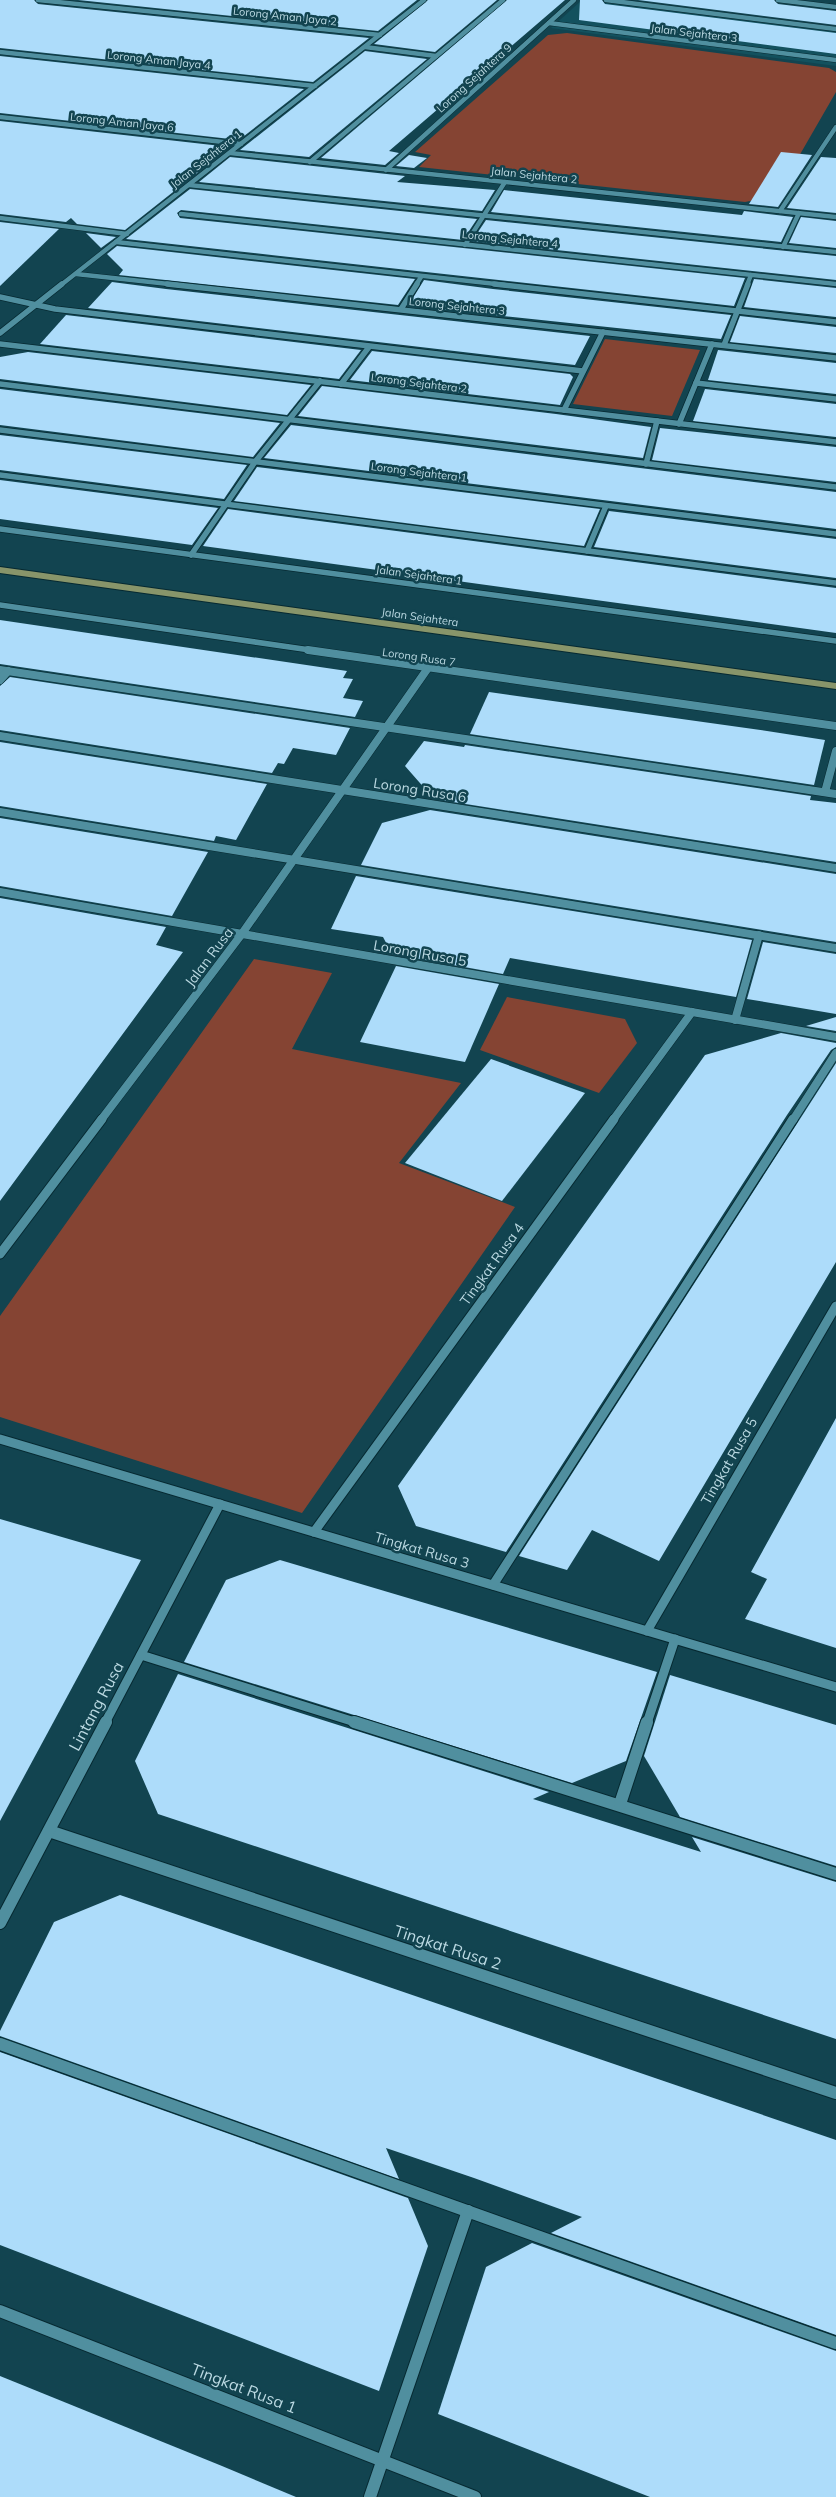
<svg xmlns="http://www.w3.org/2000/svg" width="836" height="2497" font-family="Mulish,sans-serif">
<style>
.built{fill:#13515e}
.green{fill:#854433}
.building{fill:#addcfa}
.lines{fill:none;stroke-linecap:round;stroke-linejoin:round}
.minor-far4-casing{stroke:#062931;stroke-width:5.5}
.minor-far3-casing{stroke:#062931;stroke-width:7}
.minor-far2-casing{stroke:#062931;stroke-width:9}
.minor-far1-casing{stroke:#062931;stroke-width:11}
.minor-casing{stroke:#062931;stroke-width:14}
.major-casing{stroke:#062931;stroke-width:2}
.minor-far4{stroke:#508f9f;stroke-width:4.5}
.minor-far3{stroke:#508f9f;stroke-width:5.5}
.minor-far2{stroke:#508f9f;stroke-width:8}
.minor-far1{stroke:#508f9f;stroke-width:9}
.minor{stroke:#508f9f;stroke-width:12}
.major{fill:#88956a;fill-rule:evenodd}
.labels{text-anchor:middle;stroke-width:5;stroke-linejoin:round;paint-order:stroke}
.far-street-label{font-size:11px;fill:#bbd9e2;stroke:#124450}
.street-label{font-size:14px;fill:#bbd9e2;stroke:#124450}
.near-street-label{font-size:16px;fill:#bbd9e2;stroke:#124450}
</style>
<rect width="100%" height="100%" fill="#124450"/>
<polygon class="built" points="582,0 836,32 836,66 551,28"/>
<g class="green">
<polygon points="567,33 829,68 836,72 836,92 776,196 745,202 419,167 431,155 415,152 548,35"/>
<polygon points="605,339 700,350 672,416 573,404"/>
<polygon points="254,959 332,973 292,1049 461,1083 399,1163 515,1207 302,1513 0,1417 0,1316"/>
<polygon points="507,997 625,1019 637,1043 599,1093 480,1050"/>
</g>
<g class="building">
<polygon points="0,0 34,0 38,4 369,38 313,82 0,48"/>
<polygon points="78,0 417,0 378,31"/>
<polygon points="428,0 497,0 435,52 374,44"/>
<polygon points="507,0 565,0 389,151 399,153 385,165 321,158"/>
<polygon points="580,0 602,0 605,4 836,33 836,54 579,20"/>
<polygon points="638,0 774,0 778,4 836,11 836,25"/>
<polygon points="365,51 427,59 309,157 240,150"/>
<polygon points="0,56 304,89 239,140 0,113"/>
<polygon points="0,121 230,147 125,230 77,224 71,218 66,222 0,214"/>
<polygon points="781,152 812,155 778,207 749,204"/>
<polygon points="409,155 427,158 414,168 396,166"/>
<polygon points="230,157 405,176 397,182 495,190 482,211 199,182"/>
<polygon points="821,157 836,158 836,213 787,208"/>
<polygon points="190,189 477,219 463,240 181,210 177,213 180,218 745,278 734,306 126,239"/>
<polygon points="504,190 742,215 744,211 793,217 781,242 491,212"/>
<polygon points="801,217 836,221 836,248 789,243"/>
<polygon points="486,220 836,256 836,280 472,241"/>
<polygon points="0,222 59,229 0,286"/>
<polygon points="86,233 116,237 101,248"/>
<polygon points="117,246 415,279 398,305 119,275 123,270 107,254"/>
<polygon points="754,279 836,288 836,317 744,307"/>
<polygon points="424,280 493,289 731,315 721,339 408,306"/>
<polygon points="112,282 166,289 590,336 575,365 88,308"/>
<polygon points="66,315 361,350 339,379 40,344"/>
<polygon points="740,316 836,327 836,353 730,342"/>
<polygon points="718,350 836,363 836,394 708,380"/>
<polygon points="372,351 570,374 573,377 560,405 350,380"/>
<polygon points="28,352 311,385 287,415 0,379 0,357"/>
<polygon points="322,386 556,414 651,427 643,458 298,416"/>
<polygon points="0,389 280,423 253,457 0,425"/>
<polygon points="705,389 836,404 836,437 693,421"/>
<polygon points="291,425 836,492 836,529 264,458"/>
<polygon points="660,428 836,447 836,482 652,460"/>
<polygon points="0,435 247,465 224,499 0,470"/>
<polygon points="257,467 600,509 584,546 234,501"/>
<polygon points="0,480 218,508 192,545 133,537 0,519"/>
<polygon points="228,509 836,588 836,633 203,546"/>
<polygon points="609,511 836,539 836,578 594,547"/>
<polygon points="0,620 347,671 343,678 353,679 343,698 363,701 355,717 0,664"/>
<polygon points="10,677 350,728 336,755 293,748 284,764 278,763 272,773 0,730 0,686"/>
<polygon points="489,692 767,731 825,740 814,785 470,734"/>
<polygon points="424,741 464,747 465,745 811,796 810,800 836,803 836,862 434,799 405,766"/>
<polygon points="0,742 267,784 236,840 216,836 214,841 0,806"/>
<polygon points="430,810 836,874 836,942 361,865 382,823"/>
<polygon points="0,818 208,852 172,916 0,886"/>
<polygon points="356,876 752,940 736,997 510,958 503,974 392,954 383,937 331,929"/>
<polygon points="0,898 166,927 156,945 183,952 0,1201"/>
<polygon points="763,942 836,954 836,1014 747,999"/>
<polygon points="396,966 499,984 465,1062 360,1042"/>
<polygon points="836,1017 836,1031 806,1026"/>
<polygon points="781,1033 836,1043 836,1047 831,1050 787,1115 506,1552 416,1526 398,1486 705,1055"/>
<polygon points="491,1059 585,1093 502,1201 405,1163"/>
<polygon points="836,1063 836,1262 659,1561 592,1530 567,1570 519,1556"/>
<polygon points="836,1418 836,1648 745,1619 767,1579 751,1572"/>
<polygon points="0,1519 141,1560 0,1821"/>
<polygon points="280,1560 657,1672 626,1761 572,1783 184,1662 226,1580"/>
<polygon points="178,1674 549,1792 533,1799 701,1852 692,1837 836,1882 836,2039 158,1814 135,1761"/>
<polygon points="670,1675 836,1725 836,1866 680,1817 644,1756"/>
<polygon points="120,1895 836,2140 836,2335 551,2233 582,2217 474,2178 386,2148 399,2179 0,2036 0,2031 54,1922"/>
<polygon points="0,2052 408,2198 428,2246 379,2391 0,2245"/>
<polygon points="532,2243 836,2351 836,2497 650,2497 438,2414 486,2267"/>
<polygon points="0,2376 222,2466 296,2497 0,2497"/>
</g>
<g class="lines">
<g class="minor-far4-casing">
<g id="minor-far4">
<polyline points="38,0 380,35"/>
<polyline points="606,0 836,29"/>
<polyline points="778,0 836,7"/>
<polyline points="549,23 836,60"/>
<polyline points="365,47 436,56"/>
<polyline points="0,52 315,86"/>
<polyline points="0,117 241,144"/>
<polyline points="230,153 836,217"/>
<polyline points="310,162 503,0"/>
<polyline points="386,170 574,0"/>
<polyline points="189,185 836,252"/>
<polyline points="780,211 836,127"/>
<polyline points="181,214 836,284"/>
<polyline points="0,218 127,234"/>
<polyline points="116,242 505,285"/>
<polyline points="465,245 505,182"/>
<polyline points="783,247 799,213"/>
<polyline points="76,274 178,285"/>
<polyline points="61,285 424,0"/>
<polyline points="416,285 421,277"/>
<polyline points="747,285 751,275"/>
</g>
</g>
<g class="minor-far3-casing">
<g id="minor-far3">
<polyline points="167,284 836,358"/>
<polyline points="494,284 836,322"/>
<polyline points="0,297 55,309 583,371"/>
<polyline points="401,309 417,284"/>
<polyline points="0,333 62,284"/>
<polyline points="0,344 836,442"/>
<polyline points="724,345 748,284"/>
<polyline points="696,383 836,399"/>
<polyline points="0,384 836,487"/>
<polyline points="341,384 369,347"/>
<polyline points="564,410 603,332"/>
<polyline points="679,424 712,344"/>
<polyline points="0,430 836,534"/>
<polyline points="646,464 657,421"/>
<polyline points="0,475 836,583"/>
<polyline points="0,529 836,641"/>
<polyline points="587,551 606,506"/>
<polyline points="191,555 255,462 320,381"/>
<polyline points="0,605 317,651"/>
</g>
</g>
<g class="minor-far2-casing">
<g id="minor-far2">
<polyline points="308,650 836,726"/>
<polyline points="0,670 836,794"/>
<polyline points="0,680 8,671"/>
<polyline points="0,736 836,868"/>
<polyline points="825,792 836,751"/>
<polyline points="0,812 836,948"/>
<polyline points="0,892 836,1037"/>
<polyline points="735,1020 759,935"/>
<polyline points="101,1120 241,935 428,668"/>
<polyline points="613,1120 692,1012"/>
<polyline points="793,1120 836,1053"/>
</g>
</g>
<g class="minor-far1-casing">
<g id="minor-far1">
<polyline points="0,1254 102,1119"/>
<polyline points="0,1439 836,1687"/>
<polyline points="314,1532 614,1119"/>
<polyline points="493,1585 793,1119"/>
<polyline points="647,1631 836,1306"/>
<polyline points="141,1655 358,1723"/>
<polyline points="105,1723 220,1504"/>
<polyline points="647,1723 675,1639"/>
</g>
</g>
<g class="minor-casing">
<g id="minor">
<polyline points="354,1722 836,1874"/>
<polyline points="620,1804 647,1722"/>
<polyline points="49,1831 836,2093"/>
<polyline points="0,1923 106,1722"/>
<polyline points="0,2044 836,2343"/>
<polyline points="0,2311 475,2497"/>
<polyline points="370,2497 468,2211"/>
</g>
</g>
<g class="major-casing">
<polygon id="major" points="0,567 836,683 836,689 0,573"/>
</g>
<use href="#minor-far4" class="minor-far4"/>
<use href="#minor-far3" class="minor-far3"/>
<use href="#minor-far2" class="minor-far2"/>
<use href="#minor-far1" class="minor-far1"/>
<use href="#minor" class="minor"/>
<use href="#major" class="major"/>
</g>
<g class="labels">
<g class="far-street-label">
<text transform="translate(285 16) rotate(6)" y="4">Lorong Aman Jaya 2</text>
<text transform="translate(694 33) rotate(7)" y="4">Jalan Sejahtera 3</text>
<text transform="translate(159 60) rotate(6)" y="4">Lorong Aman Jaya 4</text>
<text transform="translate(474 78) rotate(-42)" y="4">Lorong Sejahtera 9</text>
<text transform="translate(122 122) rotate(6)" y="4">Lorong Aman Jaya 6</text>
<text transform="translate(206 159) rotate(-38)" y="4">Jalan Sejahtera 1</text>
<text transform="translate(534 175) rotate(6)" y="4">Jalan Sejahtera 2</text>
<text transform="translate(510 239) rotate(6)" y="4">Lorong Sejahtera 4</text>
<text transform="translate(457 306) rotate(6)" y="4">Lorong Sejahtera 3</text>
<text transform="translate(419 383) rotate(7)" y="4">Lorong Sejahtera 2</text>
<text transform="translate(419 472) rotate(7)" y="4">Lorong Sejahtera 1</text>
<text transform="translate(419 575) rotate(8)" y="4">Jalan Sejahtera 1</text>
<text transform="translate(420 617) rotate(8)" y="4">Jalan Sejahtera</text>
<text transform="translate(419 657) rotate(8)" y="4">Lorong Rusa 7</text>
</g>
<g class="street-label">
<text transform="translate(420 790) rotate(9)" y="5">Lorong Rusa 6</text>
<text transform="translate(420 953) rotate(10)" y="5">Lorong Rusa 5</text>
<text transform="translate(209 957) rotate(-53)" y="5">Jalan Rusa</text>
<text transform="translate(492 1264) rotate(-54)" y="5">Tingkat Rusa 4</text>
<text transform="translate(729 1461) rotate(-60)" y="5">Tingkat Rusa 5</text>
<text transform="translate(422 1550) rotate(16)" y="5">Tingkat Rusa 3</text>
</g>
<g class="near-street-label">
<text transform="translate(96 1706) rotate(-62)" y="6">Lintang Rusa</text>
<text transform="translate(448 1947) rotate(18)" y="6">Tingkat Rusa 2</text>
<text transform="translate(244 2388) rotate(21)" y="6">Tingkat Rusa 1</text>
</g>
</g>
</svg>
